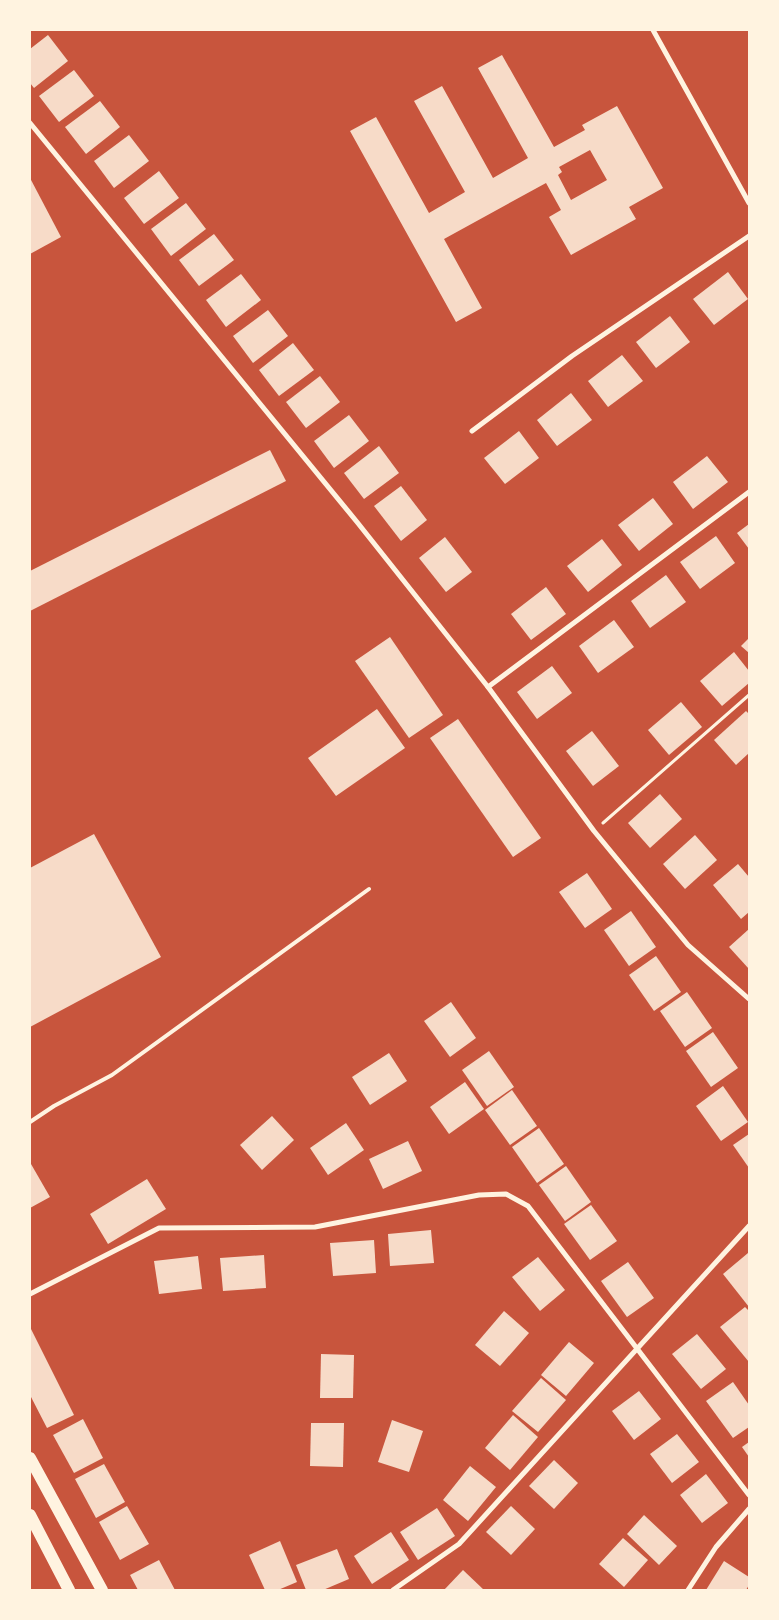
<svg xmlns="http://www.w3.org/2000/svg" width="779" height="1620" font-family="'Alegreya Sans',sans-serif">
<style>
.building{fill:#f7dbc8;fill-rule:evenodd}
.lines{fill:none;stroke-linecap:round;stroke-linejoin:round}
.path{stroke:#fff3e0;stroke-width:3}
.service{stroke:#fff3e0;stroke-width:4}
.minor{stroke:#fff3e0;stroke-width:5}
.primary{stroke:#fff3e0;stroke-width:12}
</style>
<rect width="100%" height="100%" fill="#c8553d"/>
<g class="building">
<polygon points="48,35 68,61 34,88 30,83 30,49"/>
<path d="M502,55L554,147L585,130L582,125L617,106L663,188L629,207L636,219L571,255L549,217L561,210L546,183L444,239L482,308L456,322L350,131L376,117L429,213L465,192L414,101L442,86L493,178L528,158L478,68ZM590,150L607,180L571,200L558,175L562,172L559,167Z"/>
<polygon points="74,70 94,96 59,122 39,96"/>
<polygon points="100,101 120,127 86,154 65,127"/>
<polygon points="129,135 149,161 114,188 94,161"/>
<polygon points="159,171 179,198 144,224 124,198"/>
<polygon points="30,178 61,237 30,254"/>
<polygon points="186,203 206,229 171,256 151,229"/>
<polygon points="214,234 234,260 199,286 179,260"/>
<polygon points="728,272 748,299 714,325 693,299"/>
<polygon points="241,274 261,300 226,327 206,300"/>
<polygon points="268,310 288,336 253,363 233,336"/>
<polygon points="670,316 690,342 656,368 636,342"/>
<polygon points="293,343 314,370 279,396 259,370"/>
<polygon points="622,355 643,381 608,407 588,381"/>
<polygon points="320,376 340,402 306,428 286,402"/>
<polygon points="571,393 592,420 557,446 537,420"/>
<polygon points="349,415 369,441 334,468 314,441"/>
<polygon points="519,431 539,458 505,484 484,458"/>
<polygon points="379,446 399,473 364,499 344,473"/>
<polygon points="270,450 286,481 30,611 30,571"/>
<polygon points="707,456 728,482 693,509 673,482"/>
<polygon points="401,486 427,520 401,541 374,506"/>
<polygon points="653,498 673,524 639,551 618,525"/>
<polygon points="749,524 749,549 737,533"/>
<polygon points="716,536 735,563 700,589 680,562"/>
<polygon points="445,537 472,572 446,592 419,558"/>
<polygon points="602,539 622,565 588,592 567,566"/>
<polygon points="666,575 686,602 650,628 631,601"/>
<polygon points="546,587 566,614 531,640 511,614"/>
<polygon points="614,620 634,647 598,673 579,646"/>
<polygon points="390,637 443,715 409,738 355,661"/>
<polygon points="749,638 749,653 741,646"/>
<polygon points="734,652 749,671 749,683 722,706 700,681"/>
<polygon points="552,666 572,693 537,719 517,692"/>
<polygon points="681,702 702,727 669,755 648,730"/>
<polygon points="377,709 405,748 336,796 308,758"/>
<polygon points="746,711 749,714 749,753 736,765 714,740"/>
<polygon points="458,719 541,838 513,857 430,738"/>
<polygon points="592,731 619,766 593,786 566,751"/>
<polygon points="660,794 682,819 650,848 628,823"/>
<polygon points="94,834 161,957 30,1027 30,868"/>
<polygon points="695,835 717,860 685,889 663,864"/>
<polygon points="738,864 749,877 749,912 741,919 713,885"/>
<polygon points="587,873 612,909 585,928 559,892"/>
<polygon points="631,911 656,947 629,966 604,930"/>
<polygon points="749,929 749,969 729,947"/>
<polygon points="656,956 681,992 654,1011 629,975"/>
<polygon points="687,992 712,1028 685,1047 660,1011"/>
<polygon points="451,1002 476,1038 450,1057 424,1021"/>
<polygon points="713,1032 738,1068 711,1087 686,1051"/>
<polygon points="489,1051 514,1087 487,1106 462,1070"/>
<polygon points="389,1053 407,1081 370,1105 352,1077"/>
<polygon points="465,1082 484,1109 449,1134 430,1107"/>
<polygon points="723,1086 748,1122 721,1141 696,1106"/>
<polygon points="512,1090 537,1126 510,1145 485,1110"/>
<polygon points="272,1116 294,1140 262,1170 240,1145"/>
<polygon points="346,1123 364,1150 328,1175 310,1148"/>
<polygon points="539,1128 564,1164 537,1183 512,1147"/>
<polygon points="749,1134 749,1168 733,1145"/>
<polygon points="408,1141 422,1171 383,1189 369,1159"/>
<polygon points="31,1164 50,1197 30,1208 30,1165"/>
<polygon points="566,1166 591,1202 565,1221 539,1185"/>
<polygon points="147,1179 166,1209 108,1244 90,1214"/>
<polygon points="591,1205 617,1241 590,1260 564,1224"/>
<polygon points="431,1230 434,1263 390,1266 388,1234"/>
<polygon points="374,1240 376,1273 333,1276 330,1243"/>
<polygon points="748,1253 749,1255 749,1307 723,1274"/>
<polygon points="264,1255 266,1288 223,1291 220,1258"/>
<polygon points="198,1256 202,1289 159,1294 154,1261"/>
<polygon points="538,1257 565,1290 540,1311 512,1277"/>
<polygon points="628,1262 654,1298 627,1317 601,1281"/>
<polygon points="745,1307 749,1311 749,1362 720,1327"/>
<polygon points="504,1311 529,1333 500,1366 475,1345"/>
<polygon points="30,1327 74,1415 47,1428 30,1395"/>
<polygon points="697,1334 726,1369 701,1389 672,1354"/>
<polygon points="569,1342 594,1363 566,1396 541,1375"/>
<polygon points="321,1354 354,1355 353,1398 320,1398"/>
<polygon points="541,1378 566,1400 538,1432 512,1411"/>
<polygon points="733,1382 749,1405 749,1427 733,1438 706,1401"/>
<polygon points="639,1391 661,1419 634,1440 612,1411"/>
<polygon points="513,1415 538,1437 510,1470 485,1448"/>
<polygon points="83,1419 103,1458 74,1473 53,1435"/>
<polygon points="392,1420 423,1431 409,1472 378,1462"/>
<polygon points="311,1423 344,1423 343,1467 310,1466"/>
<polygon points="677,1434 699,1462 672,1483 650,1454"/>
<polygon points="749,1442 749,1457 742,1447"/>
<polygon points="554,1460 578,1483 554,1509 529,1486"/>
<polygon points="104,1464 125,1502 96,1518 75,1479"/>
<polygon points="470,1466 496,1487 468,1521 443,1500"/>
<polygon points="706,1474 728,1503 702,1523 680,1495"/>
<polygon points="127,1506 149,1544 120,1560 99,1522"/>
<polygon points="511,1506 535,1529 511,1555 486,1532"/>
<polygon points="437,1508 455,1536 418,1560 400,1532"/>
<polygon points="644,1515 677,1546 659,1565 627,1534"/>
<polygon points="391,1532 409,1560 372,1584 354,1556"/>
<polygon points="623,1538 648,1560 624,1587 599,1564"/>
<polygon points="280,1541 297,1582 278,1590 265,1590 249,1555"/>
<polygon points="337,1549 349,1579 323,1590 306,1590 296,1565"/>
<polygon points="159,1560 175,1590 138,1590 130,1575"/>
<polygon points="724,1561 749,1577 749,1585 746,1590 706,1590"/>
<polygon points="463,1570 484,1590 444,1590"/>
</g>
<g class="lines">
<polyline class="path" points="603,823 749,695"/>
<polyline class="service" points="30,1122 54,1106 112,1075 369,889"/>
<g class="minor">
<polyline points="653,30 749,203"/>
<polyline points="30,123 357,522 488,687 594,831 688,945 749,999"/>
<polyline points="472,431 572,356 749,236"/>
<polyline points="488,687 749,492"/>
<polyline points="30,1294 159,1228 315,1227 479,1195 506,1194 528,1206 749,1495"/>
<polyline points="393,1590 459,1544 749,1226"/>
<polyline points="688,1590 716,1547 749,1509"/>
</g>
<g class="primary">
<polyline points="30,1458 102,1590"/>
<polyline points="30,1515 69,1590"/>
</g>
</g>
<rect width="779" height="1620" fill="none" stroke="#fff3e0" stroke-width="62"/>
</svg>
